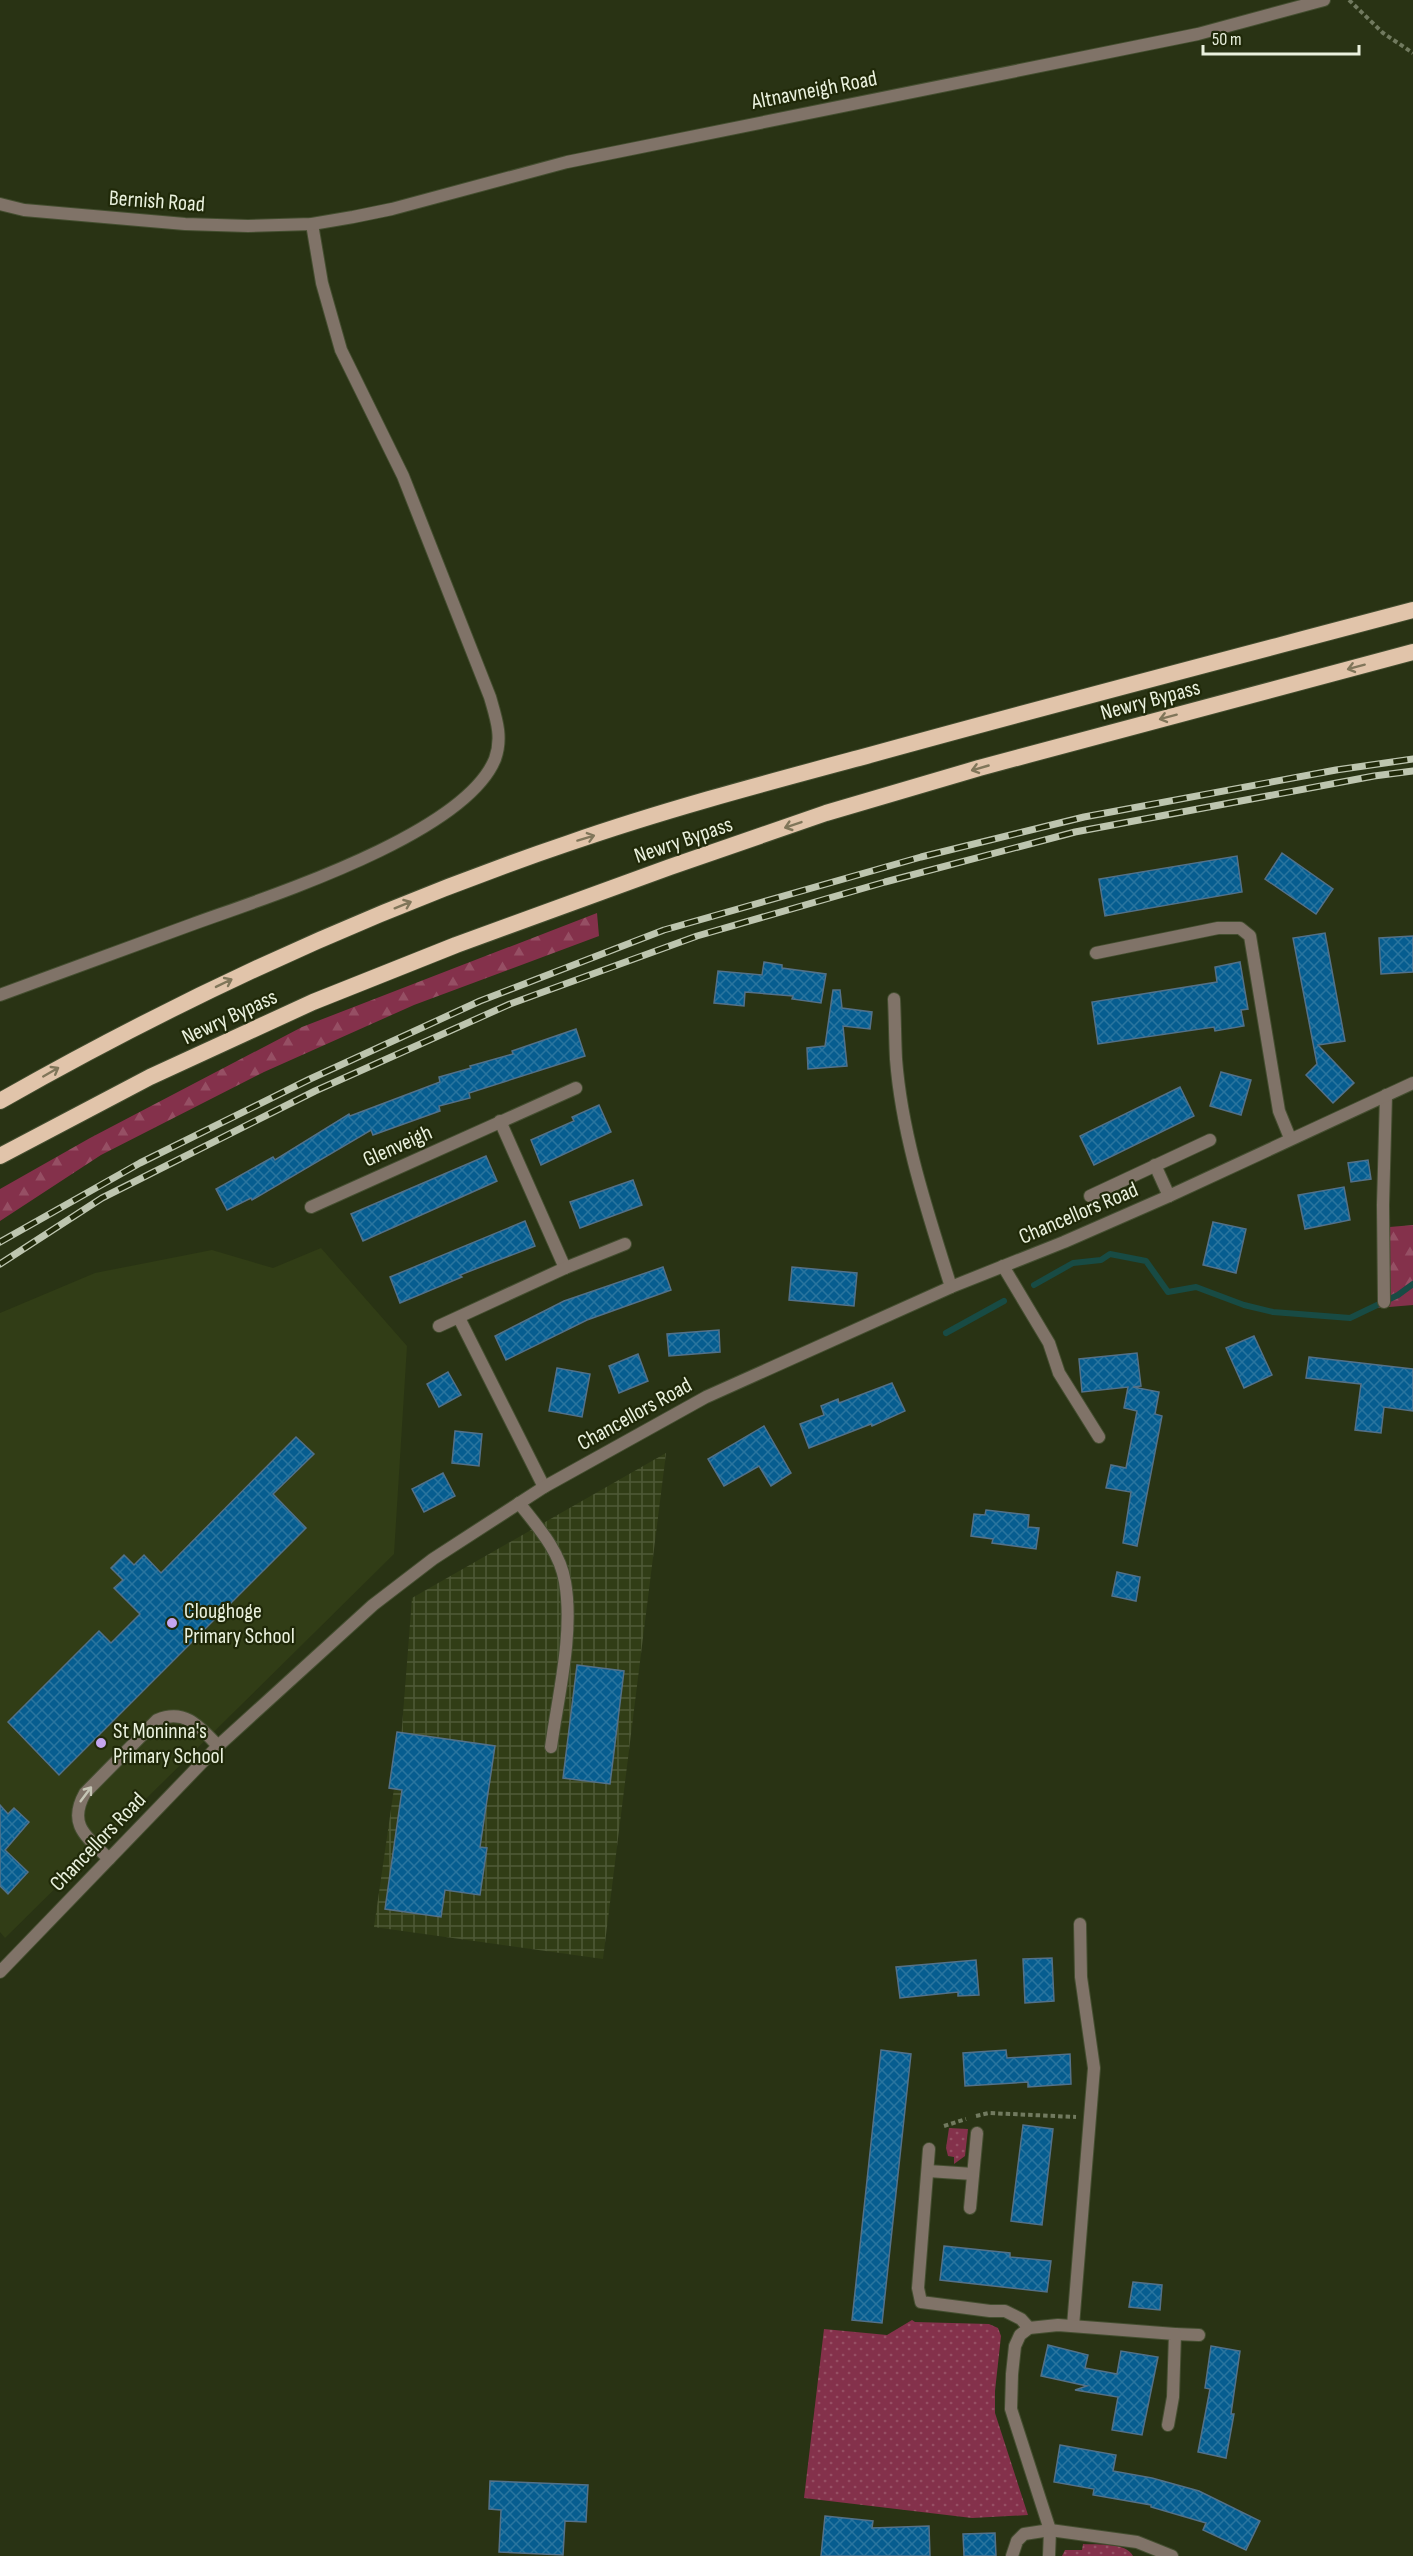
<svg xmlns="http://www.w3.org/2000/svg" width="1413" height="2556" font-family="'Sofia Sans Condensed',sans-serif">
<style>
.built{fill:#313d16}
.industrial{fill:url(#industrial-grid)}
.grass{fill:url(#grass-dots)}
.forest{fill:url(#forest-firs)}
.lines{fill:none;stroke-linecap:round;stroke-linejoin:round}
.stream{stroke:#184b44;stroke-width:6}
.building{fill:url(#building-cross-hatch);stroke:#537189;stroke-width:1.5}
.service-casing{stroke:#444e30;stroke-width:14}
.minor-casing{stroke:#444e30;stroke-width:14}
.tertiary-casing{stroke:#444e30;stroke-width:14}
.trunk-casing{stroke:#444e30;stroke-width:18}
.path{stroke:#717a5f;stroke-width:4;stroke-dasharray:4.5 3;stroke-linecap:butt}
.service{stroke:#807368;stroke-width:12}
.minor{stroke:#807368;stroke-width:12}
.tertiary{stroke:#807368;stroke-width:12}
.trunk{stroke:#e1c4aa;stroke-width:16}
.rail-casing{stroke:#bdc5af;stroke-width:7}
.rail{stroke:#202909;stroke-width:4.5;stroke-dasharray:14;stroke-linecap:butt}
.oneway{stroke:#80765a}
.oneway2{stroke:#c5c5b5}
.poi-dot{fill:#c6a6f0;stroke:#202909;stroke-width:2}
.labels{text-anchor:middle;stroke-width:4.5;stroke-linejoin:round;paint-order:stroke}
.street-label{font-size:22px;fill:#eaf1de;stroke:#202909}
.poi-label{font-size:22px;fill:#eaf1de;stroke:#202909;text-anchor:start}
</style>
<defs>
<pattern id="industrial-grid" width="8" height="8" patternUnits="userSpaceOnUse" patternTransform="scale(1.5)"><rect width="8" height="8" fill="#313d16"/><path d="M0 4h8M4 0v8" fill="none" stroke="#4f5a37"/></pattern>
<pattern id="grass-dots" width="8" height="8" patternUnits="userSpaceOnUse" patternTransform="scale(1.5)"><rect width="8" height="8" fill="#84314b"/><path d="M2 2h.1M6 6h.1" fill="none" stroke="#964f64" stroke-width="1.8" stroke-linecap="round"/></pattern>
<pattern id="forest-firs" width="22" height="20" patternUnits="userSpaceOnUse" patternTransform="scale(1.5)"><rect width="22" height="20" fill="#84314b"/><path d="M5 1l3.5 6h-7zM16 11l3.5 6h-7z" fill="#964f64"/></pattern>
<pattern id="building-cross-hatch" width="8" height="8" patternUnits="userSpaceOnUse" patternTransform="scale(1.5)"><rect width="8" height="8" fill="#065d90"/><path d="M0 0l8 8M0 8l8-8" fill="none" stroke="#2a759f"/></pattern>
</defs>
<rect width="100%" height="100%" fill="#293314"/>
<polygon class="built" points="321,1248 407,1346 394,1554 5,1938 0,1932 0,1313 95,1273 212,1250 273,1268"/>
<polygon class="industrial" points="666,1453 603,1959 374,1927 401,1740 412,1598"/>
<g class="grass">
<polygon points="949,2128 968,2129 965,2156 954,2164 954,2157 948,2156 946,2148"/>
<polygon points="912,2320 915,2322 989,2324 998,2328 1001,2336 995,2391 995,2413 1028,2515 972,2518 804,2498 824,2329 887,2335"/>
<path d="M1083,2544C1097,2545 1126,2542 1133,2556H1062L1065,2550H1082Z"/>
</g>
<g class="forest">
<polygon points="597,913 599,936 414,1005 264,1072 101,1155 0,1221 0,1189 90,1138 302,1027"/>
<polygon points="1413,1225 1413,1305 1377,1308 1378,1228"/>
</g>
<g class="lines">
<g class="stream">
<polyline points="1034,1285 1073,1263 1101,1260 1110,1254 1146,1261 1168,1292 1196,1287 1244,1305 1273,1312 1350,1318 1398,1295 1413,1284"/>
<polyline points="946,1333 1004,1301"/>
</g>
</g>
<g class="building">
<polygon points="1282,853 1333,889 1316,914 1265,879"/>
<polygon points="1237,856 1242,892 1105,916 1099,879"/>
<polygon points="1325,933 1345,1041 1318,1045 1354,1083 1333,1103 1306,1075 1317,1064 1293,938"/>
<polygon points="1413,936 1413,972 1381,974 1379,938"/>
<polygon points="764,962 782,965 782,968 826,974 821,1003 792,999 793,996 745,992 744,1006 714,1003 718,971 762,975"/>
<polygon points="1240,962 1248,1009 1241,1010 1244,1026 1215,1031 1214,1027 1098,1044 1092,1002 1217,982 1215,967"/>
<polygon points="833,990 840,990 842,1008 872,1012 870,1029 843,1026 847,1066 808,1069 807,1048 825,1046"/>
<polygon points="576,1029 585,1056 469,1093 470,1098 439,1106 440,1111 373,1135 371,1130 252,1200 251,1198 227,1210 216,1189 273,1157 275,1160 349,1114 350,1116 440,1082 439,1077 471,1068 470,1066 513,1054 512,1051"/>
<polygon points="1221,1072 1251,1080 1241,1115 1210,1106"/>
<polygon points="1180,1087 1194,1116 1094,1165 1080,1136"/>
<polygon points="599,1105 611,1132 541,1165 531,1140 574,1121 572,1117"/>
<polygon points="486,1156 497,1181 363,1241 351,1214"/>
<polygon points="1368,1160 1371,1179 1351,1182 1348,1163"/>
<polygon points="633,1180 642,1205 580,1228 570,1202"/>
<polygon points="1344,1187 1350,1220 1305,1229 1298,1195"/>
<polygon points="525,1221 535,1246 460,1275 462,1277 400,1303 390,1277"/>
<polygon points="1213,1222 1246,1229 1236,1273 1203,1265"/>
<polygon points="663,1267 671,1290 587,1320 506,1360 495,1336 564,1301"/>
<polygon points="792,1267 857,1273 854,1306 789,1300"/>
<polygon points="719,1330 720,1352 669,1356 667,1334"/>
<polygon points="1254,1336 1272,1375 1244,1388 1226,1348"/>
<polygon points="1137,1353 1141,1386 1133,1387 1159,1392 1155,1414 1162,1416 1137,1546 1123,1543 1131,1492 1106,1488 1111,1465 1126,1468 1137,1411 1124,1408 1128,1387 1082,1392 1079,1359"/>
<polygon points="638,1354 648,1381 619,1393 609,1366"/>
<polygon points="1309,1357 1413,1369 1413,1411 1384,1407 1381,1433 1355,1430 1361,1384 1306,1378"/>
<polygon points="557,1368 590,1374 582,1417 549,1411"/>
<polygon points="448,1372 461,1395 439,1407 427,1384"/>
<polygon points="892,1383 905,1411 872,1426 871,1424 809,1448 800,1424 824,1415 821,1406 838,1399 839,1403"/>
<polygon points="764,1426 791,1473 771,1486 759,1466 724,1486 708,1459"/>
<polygon points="455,1431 482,1434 479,1466 452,1463"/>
<polygon points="296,1437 314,1454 273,1494 306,1528 59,1775 8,1722 99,1631 111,1643 140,1614 114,1588 123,1580 111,1568 124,1555 134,1565 144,1555 161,1573"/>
<polygon points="443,1473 455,1496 424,1512 412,1489"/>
<polygon points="986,1510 1029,1515 1028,1527 1039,1528 1036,1549 992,1543 993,1539 971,1536 974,1514 985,1515"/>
<polygon points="1117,1572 1140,1577 1136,1601 1112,1596"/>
<polygon points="577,1665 624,1671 610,1784 563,1778"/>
<polygon points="397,1732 495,1746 480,1847 487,1848 480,1895 445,1890 441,1917 385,1909 402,1790 389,1788"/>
<polygon points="0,1805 8,1814 14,1808 29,1822 5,1850 28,1872 8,1894 0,1886"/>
<polygon points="1052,1958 1054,2001 1025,2003 1023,1959"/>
<polygon points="976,1960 979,1995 958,1996 958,1992 900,1998 896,1967"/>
<polygon points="881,2050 911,2054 882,2323 852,2320"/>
<polygon points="1006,2050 1007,2058 1070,2054 1071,2084 1028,2087 1028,2082 965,2086 963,2053"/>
<polygon points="1023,2125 1053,2129 1042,2225 1011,2221"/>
<polygon points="944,2246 1010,2253 1010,2257 1051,2261 1047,2292 940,2280"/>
<polygon points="1133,2282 1162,2285 1160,2310 1129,2307"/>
<polygon points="1048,2345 1088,2355 1085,2368 1117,2374 1121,2351 1158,2357 1142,2435 1112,2430 1118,2397 1075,2390 1087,2386 1041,2376"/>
<polygon points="1211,2346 1240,2351 1231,2414 1234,2414 1226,2458 1198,2452 1210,2389 1205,2388"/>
<polygon points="1060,2445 1116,2455 1113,2471 1152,2478 1199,2491 1260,2521 1246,2550 1203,2530 1206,2523 1151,2507 1151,2505 1093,2495 1094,2489 1054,2482"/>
<polygon points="490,2481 588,2485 586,2522 565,2521 563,2555 499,2552 501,2510 489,2509"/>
<polygon points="825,2516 873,2521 872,2528 929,2526 930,2556 821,2556"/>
<polygon points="995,2533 996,2556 964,2556 963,2534"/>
</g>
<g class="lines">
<g class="service-casing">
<g id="service">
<path d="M0,995C64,971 128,948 193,924C267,897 464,835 495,759C503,737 496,718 490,697L403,476L341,350L322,283L312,224"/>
<path d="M894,999C895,1019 895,1039 896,1059C902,1137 928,1213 951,1287"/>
<polyline points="1003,1266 1049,1343 1059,1373 1099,1437"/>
<polyline points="1384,1302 1383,1205 1386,1095"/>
<path d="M519,1503C537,1526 560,1551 565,1582C574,1633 558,1696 551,1747"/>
<path d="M109,1859C87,1837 67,1825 85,1793L157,1720C185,1708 200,1727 218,1746"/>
</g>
</g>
<g class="minor-casing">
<g id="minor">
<polyline points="0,204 24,210 185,224 248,226 312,224 353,217 392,209 567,162 1198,34 1324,0"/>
<polyline points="1096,953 1218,928 1240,928 1250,936 1279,1111 1290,1138"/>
<polyline points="500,1121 565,1268"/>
<polyline points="1155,1165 1169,1196"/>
<polyline points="1090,1196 1210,1140"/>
<polyline points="311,1207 576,1088"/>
<polyline points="459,1318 544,1487"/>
<polyline points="439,1326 565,1268 625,1244"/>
<polyline points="929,2149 918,2288 921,2302 990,2311 1005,2311 1021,2319 1029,2328"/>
<polyline points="928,2171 973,2174"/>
<polyline points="970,2208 977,2133"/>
<polyline points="1073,2326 1094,2068 1081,1977 1080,1924"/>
<polyline points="1175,2334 1199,2335"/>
<polyline points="1012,2556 1017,2541 1024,2534 1050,2530 1137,2542 1172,2556"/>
<polyline points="1049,2556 1050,2530 1011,2409 1012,2374 1015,2346 1020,2335 1029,2328 1058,2325 1175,2334 1173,2397 1168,2425"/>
</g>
</g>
<g class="tertiary-casing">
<polyline id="tertiary" points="0,1972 218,1746 373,1605 433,1559 544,1487 706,1397 951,1287 1064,1242 1169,1196 1413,1083"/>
</g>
<g class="trunk-casing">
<g id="trunk">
<path d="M0,1101C181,998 371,910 569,843C664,810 762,784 859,758C1043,707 1228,659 1413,610"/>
<polyline points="0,1156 150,1077 313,1002 456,945 670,867 826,813 979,768 1413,652"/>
</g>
</g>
<g class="path">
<polyline points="1349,0 1383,33 1413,53"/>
<polyline points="976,2116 989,2113 1076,2117"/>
<polyline points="944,2126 966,2119"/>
</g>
<use href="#service" class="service"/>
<use href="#minor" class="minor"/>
<use href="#tertiary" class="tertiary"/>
<use href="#trunk" class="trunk"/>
<g class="rail-casing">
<g id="rail">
<polyline points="0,1242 140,1163 310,1079 480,1001 664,930 921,857 1084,817 1336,770 1413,759"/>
<polyline points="0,1264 102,1198 315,1091 510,1004 697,936 885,882 1075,832 1374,776 1413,771"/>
</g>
</g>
<use href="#rail" class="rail"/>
</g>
<defs><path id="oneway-shaft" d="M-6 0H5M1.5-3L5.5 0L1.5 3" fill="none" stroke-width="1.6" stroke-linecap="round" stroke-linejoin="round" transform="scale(1.5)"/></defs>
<g class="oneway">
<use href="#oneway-shaft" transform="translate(1356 667) rotate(165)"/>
<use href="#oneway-shaft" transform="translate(1168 717) rotate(165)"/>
<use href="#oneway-shaft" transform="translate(980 768) rotate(164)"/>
<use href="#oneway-shaft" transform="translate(793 825) rotate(161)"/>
<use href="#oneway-shaft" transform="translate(586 838) rotate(-17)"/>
<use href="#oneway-shaft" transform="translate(403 905) rotate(-22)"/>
<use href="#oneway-shaft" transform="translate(224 983) rotate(-26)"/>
<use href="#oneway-shaft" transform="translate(51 1072) rotate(-30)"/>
</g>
<use class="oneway2" href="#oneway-shaft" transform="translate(86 1794) rotate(-53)"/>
<g class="poi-dot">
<circle cx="172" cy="1623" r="6"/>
<circle cx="101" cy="1743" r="6"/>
</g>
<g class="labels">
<g class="street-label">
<text transform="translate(814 89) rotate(-11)" y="8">Altnavneigh Road</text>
<text transform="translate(157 200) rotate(4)" y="8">Bernish Road</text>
<text transform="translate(1150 699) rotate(-15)" y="8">Newry Bypass</text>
<text transform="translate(683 839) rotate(-19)" y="8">Newry Bypass</text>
<text transform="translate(229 1016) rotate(-25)" y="8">Newry Bypass</text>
<text transform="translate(397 1145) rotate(-24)" y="8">Glenveigh</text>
<text transform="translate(1078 1212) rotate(-23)" y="8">Chancellors Road</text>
<text transform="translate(634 1413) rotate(-29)" y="8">Chancellors Road</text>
<text transform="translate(97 1841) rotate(-46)" y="8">Chancellors Road</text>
</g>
<g class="poi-label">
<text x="184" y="1618">Cloughoge<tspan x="184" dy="25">Primary School</tspan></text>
<text x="113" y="1738">St Moninna's<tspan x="113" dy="25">Primary School</tspan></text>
</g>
</g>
<path d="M1203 45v9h156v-9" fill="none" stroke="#eaf1de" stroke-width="3"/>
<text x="1212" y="45" font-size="18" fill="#eaf1de" stroke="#202909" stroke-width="4.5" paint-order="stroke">50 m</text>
</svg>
